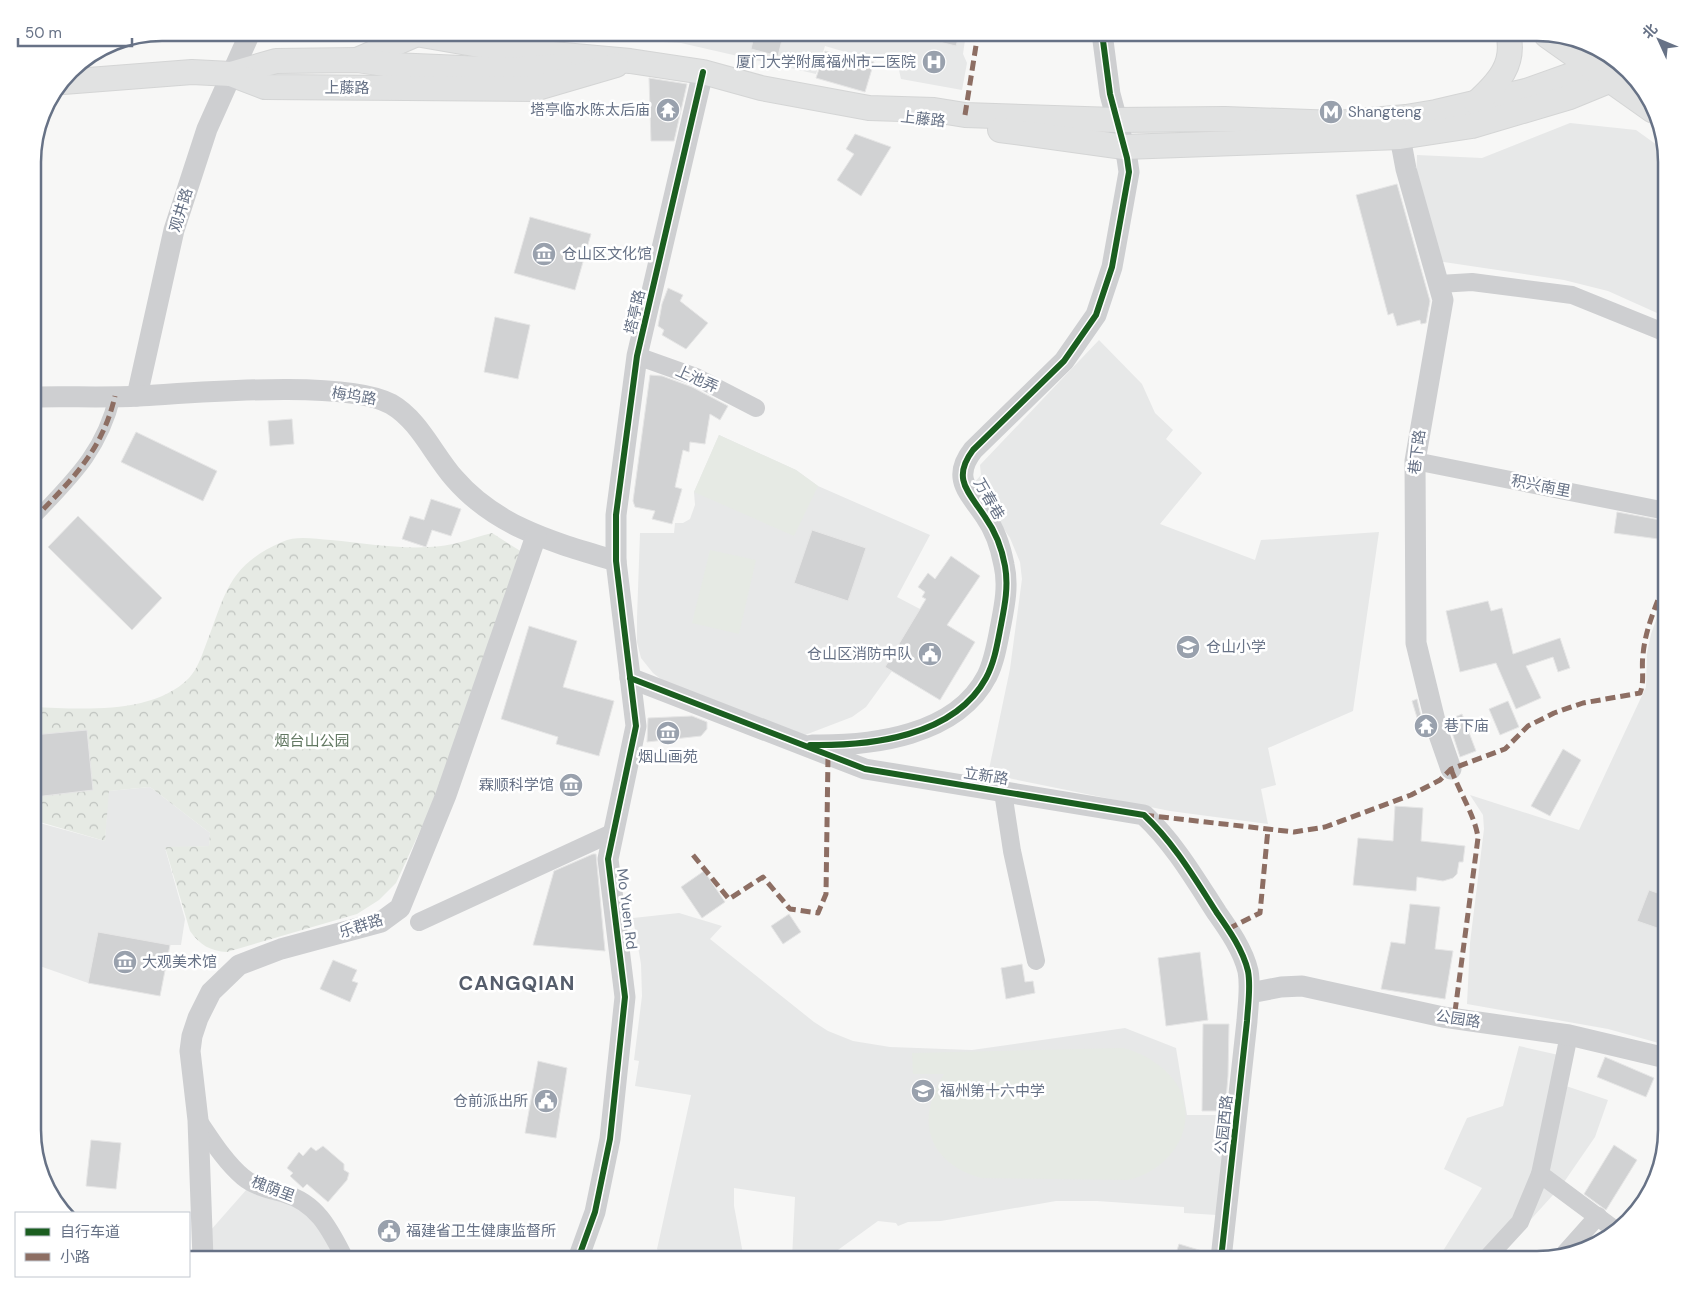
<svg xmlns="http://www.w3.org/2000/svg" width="1699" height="1292" font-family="'DM Sans','Noto Sans SC',sans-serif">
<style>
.built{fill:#e7e8e8}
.park{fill:url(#park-crowns)}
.garden{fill:#e6eae4}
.building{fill:#d1d2d3;stroke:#e6e6e6}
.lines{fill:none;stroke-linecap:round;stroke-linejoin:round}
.secondary-casing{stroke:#d4d5d5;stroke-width:26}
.primary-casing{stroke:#d4d5d5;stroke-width:30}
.pedestrian{stroke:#cecfd1;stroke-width:12}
.minor{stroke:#cecfd1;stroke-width:18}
.tertiary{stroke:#cecfd1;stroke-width:21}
.secondary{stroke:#e1e2e2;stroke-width:24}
.primary{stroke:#e1e2e2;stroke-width:28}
.quiet{stroke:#8d6e63;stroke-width:5;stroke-dasharray:10 5;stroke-linecap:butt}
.cycleway-casing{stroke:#fff;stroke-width:9}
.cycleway{stroke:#1b5e20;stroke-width:6}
.labels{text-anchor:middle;stroke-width:5;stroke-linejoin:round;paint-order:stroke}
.poi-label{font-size:15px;fill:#677286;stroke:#fff;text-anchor:start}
.street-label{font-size:15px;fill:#677286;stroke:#fff}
.park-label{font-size:15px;fill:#627862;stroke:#fff}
.district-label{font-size:20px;font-weight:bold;letter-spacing:1px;fill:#555d6b;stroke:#fff}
.rim{fill:none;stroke:#677286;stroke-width:2.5}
</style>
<defs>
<pattern id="park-crowns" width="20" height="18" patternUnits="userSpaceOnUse" patternTransform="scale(1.25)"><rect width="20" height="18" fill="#e6eae4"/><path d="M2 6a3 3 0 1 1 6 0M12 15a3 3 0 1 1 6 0" fill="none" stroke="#bec2be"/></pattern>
</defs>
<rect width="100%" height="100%" fill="#f7f7f6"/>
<g class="built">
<polygon points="521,33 966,33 963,54 967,63 962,90 901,79 899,70 902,59 879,55 876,61 825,46 816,74 681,43 521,34"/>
<polygon points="1209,33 1263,33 1262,36 1228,40"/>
<polygon points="1570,123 1636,130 1664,150 1666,162 1666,317 1608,291 1564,280 1437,261 1416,184 1417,155 1482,158"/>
<polygon points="1099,340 1142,384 1155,413 1173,430 1166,439 1202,473 1160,524 1255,560 1261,540 1379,532 1353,711 1268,748 1276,785 1261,789 1268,824 1170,811 988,774 1010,669 1022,579 1020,562 1010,538 973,484 981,475 980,465"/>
<polygon points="719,435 796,470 818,486 930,535 897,597 920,609 885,667 892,671 866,707 852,717 805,735 662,680 653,673 641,658 637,642 637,617 640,533 674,533 675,523 683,523 690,519 695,505 694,492"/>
<polygon points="1666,592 1666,1045 1608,1029 1467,1004 1470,943 1484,829 1483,815 1470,795 1579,830 1646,687 1647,653 1651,634"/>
<polygon points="150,787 210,833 209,846 165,848 185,919 181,945 170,945 98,932 88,983 34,964 36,822 105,841 108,791"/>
<polygon points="679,913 722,926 710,939 814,1022 828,1031 853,1041 890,1047 972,1050 1125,1028 1176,1048 1187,1115 1227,1115 1217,1215 1184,1213 1184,1207 1097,1201 1056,1201 941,1221 908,1222 898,1226 896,1223 878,1221 831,1255 808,1259 792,1259 795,1197 734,1188 734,1206 744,1259 665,1259 657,1249 691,1095 635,1086 639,1061 634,1060 642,996 641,964 633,918"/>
<polygon points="1519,1046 1572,1058 1566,1086 1608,1100 1595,1137 1562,1185 1495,1259 1438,1259 1482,1188 1444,1169 1467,1118 1503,1106"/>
<polygon points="247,1189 308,1210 339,1259 208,1259 210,1231"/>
</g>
<path class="park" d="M492,533L522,552L437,794L396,883L379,900L357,914L227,952C210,951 200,945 190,931L165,847L209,846L210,833L150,787L109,791L105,841L33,820V707C80,709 153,715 189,678C197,669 201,658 205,647C225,597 226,566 282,542C297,535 314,539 331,540C363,543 397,549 429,547C450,547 472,538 492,533Z"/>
<g class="garden">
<polygon points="719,435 796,470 818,486 794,536 694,492"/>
<polygon points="710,550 756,560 739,634 692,623"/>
<path d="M1122,1048C1147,1053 1178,1074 1184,1101C1193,1139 1163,1172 1128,1180L981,1178C927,1162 915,1120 944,1074H913L912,1053Z"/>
</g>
<g class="building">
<polygon points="755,32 784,32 778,56 751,49"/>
<polygon points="920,32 960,32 956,46 919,37"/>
<polygon points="825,51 854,59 855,56 874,62 865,92 816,78"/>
<polygon points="649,78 687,84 674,141 651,141"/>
<polygon points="855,134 891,147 861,196 837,180 854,154 846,149"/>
<polygon points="1397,184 1430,301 1426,323 1421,324 1420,320 1397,326 1393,313 1388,315 1356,195"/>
<polygon points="530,217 591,234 575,290 514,273"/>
<polygon points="668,288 683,295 680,301 708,323 686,349 662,335 664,330 658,326 662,304"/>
<polygon points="495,317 530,325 518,379 484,372"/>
<polygon points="650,375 662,376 692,387 728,406 720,420 710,414 705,444 690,442 689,452 683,450 675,487 682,489 672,524 652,519 655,511 635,507 633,501"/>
<polygon points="292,419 294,444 270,446 268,421"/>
<polygon points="136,432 217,471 203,501 121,462"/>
<polygon points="431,499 461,509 451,536 432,530 426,547 402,539 410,516 424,520"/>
<polygon points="1617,512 1666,521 1666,540 1614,533"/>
<polygon points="78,516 162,598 132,630 48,547"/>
<polygon points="812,530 866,548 848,601 794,583"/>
<polygon points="951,556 980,576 947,625 975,642 940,700 885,667 926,599 922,597 925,592 918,587 928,573 935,579"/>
<polygon points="1488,601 1491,611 1502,608 1513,654 1560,638 1570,668 1558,672 1553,657 1526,666 1541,698 1516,709 1496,663 1460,672 1446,611"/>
<polygon points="529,626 577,641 563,687 614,701 599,756 556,744 558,737 501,719"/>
<polygon points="1417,699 1425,733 1422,734 1412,701"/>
<polygon points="1508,701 1519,727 1500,735 1489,709"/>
<polygon points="1462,714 1476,751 1460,757 1448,720"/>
<polygon points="692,716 707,722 707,729 701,736 647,742 648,718"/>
<polygon points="87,730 93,790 35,797 33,735"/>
<polygon points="1563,749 1581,760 1550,816 1531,806"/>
<polygon points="1395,806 1423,808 1421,841 1465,846 1463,862 1459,862 1457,874 1453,878 1443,881 1417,877 1416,891 1353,885 1358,838 1393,841"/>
<polygon points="593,854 596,854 605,951 533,945 554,871"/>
<polygon points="704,871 725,902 702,918 681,887"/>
<polygon points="1649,890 1666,896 1666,931 1637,921"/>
<polygon points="1410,904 1440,907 1435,949 1453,951 1445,999 1381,989 1391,942 1405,944"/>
<polygon points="789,914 801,932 783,944 771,926"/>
<polygon points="98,932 170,945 160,996 88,983"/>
<polygon points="1200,952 1208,1020 1166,1026 1158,958"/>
<polygon points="333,960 357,970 352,981 358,983 350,1002 320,989"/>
<polygon points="1022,964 1025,982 1033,981 1035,993 1006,999 1001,968"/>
<polygon points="1203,1024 1229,1024 1228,1076 1225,1111 1202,1111"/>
<polygon points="1605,1057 1654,1078 1646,1097 1597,1077"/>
<polygon points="538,1061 567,1068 556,1138 525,1133"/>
<polygon points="91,1140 121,1143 116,1189 86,1186"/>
<polygon points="1614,1145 1637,1160 1606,1210 1584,1194"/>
<polygon points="323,1146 344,1164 344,1170 349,1173 347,1180 328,1202 307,1184 303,1188 290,1176 293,1173 287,1168 299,1152 303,1156 311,1147 316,1151"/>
<polygon points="1179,1244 1209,1253 1209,1260 1174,1260"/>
</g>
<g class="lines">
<g class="secondary-casing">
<g id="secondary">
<polyline points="410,33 508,50 630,61 703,72 761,88 869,108 934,110 965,115 1115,120 1225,119 1337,123 1406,117 1436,112 1526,91 1616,59"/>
<polyline points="357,60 417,34"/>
<polyline points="231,74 276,61 357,60 392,65 508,70 560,66"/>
<polyline points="63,82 192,72 231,74 265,87 534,89 616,65"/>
<path d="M1476,103C1498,83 1516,64 1508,33"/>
<polyline points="1000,130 1124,147 1400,137 1472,126 1570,97 1626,74"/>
</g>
</g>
<g class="primary-casing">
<polyline id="primary" points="1548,34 1654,109"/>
</g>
<path class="pedestrian" d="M33,520C71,480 102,452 115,396"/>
<g class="minor">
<polyline points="1439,284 1472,282 1572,295 1666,333"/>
<polyline points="637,356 696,377 756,408"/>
<polyline points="1415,461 1666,511"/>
<polyline points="1003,792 1012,851 1036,961"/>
<polyline points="419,922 612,833"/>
<path d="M198,1120C211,1139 225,1162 243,1177C255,1187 271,1190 285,1194C318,1203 331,1232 345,1259"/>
<polyline points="1540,1174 1614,1229"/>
<polyline points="1565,1253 1598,1216"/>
<polyline points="1486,1259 1520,1222 1540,1174 1569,1035"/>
</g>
<g class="tertiary">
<polyline points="1400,137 1406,169 1443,300 1415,461 1416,643 1437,729 1451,769"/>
<polyline points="137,396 174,230 207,129 250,33"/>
<path d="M33,397C68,396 104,398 139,396C194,393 346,379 391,404C419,420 433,454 454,478C497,528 556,543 616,561"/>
<path d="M630,678L865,769L1144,815C1174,843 1195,879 1217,913C1229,930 1243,950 1248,971C1251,987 1248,1004 1247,1021L1221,1259"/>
<path d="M812,745C872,746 956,736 987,676C994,662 997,645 1000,629C1004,608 1009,586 1004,565C1001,549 995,530 985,516C969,492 951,478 973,450L1064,361L1096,315L1112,267L1129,172L1127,158L1110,94L1102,33"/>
<polyline points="1250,993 1281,987 1302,986 1443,1017 1569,1035 1666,1058"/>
<polyline points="203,1259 198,1120 190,1051 192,1036 198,1018 211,992 239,965 281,949 381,922 400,908 446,795 536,536"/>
<polyline points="578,1259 595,1212 610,1139 625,997 608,859 636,726 616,561 616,515 637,356 703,72"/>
</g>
<use href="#secondary" class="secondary"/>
<use href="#primary" class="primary"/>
<g class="quiet">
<polyline points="965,115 978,33"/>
<path d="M33,520C71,480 102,452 115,396"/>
<path d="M1451,769C1458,789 1476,818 1478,838L1454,1019"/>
<path d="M1144,815L1294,832L1325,827L1411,795L1440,780L1451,769L1505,749L1528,726L1554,713L1583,703L1640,693C1645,681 1641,668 1643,655C1645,629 1657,603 1666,580"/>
<polyline points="693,855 729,899 763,877 790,909 818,913 826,894 828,756"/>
<polyline points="1228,929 1260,913 1268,829"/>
</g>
<g class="cycleway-casing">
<g id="cycleway">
<path d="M630,678L865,769L1144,815C1174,843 1195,879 1217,913C1229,930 1243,950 1248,971C1251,987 1248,1004 1247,1021L1221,1259"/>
<path d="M810,745C870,746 954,737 986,678C994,663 997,646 1000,630C1004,609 1009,588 1005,566C1002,549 995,531 985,517C969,492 951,479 973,450L1064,361L1096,315L1112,267L1129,172L1127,158L1110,94L1102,33"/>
<polyline points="578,1259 595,1212 610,1139 625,997 608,859 636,726 616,561 616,515 637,356 703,72"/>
</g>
</g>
<use href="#cycleway" class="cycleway"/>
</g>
<defs>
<g id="hospital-disc" transform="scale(1.25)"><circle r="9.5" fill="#99a1ad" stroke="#fff"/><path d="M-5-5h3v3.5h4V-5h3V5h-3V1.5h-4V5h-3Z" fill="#fff"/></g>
<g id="temple-disc" transform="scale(1.25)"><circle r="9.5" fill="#99a1ad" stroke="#fff"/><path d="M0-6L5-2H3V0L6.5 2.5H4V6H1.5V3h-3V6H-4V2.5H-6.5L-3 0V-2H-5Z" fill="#fff"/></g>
<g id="metro-disc" transform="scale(1.25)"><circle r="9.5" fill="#99a1ad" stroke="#fff"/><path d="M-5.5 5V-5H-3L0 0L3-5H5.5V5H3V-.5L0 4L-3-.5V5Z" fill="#fff"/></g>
<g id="museum-disc" transform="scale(1.25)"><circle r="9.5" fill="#99a1ad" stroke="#fff"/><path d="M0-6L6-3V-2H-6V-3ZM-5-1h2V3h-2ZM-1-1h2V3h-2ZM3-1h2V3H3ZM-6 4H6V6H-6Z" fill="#fff"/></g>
<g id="school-disc" transform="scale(1.25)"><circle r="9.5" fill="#99a1ad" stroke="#fff"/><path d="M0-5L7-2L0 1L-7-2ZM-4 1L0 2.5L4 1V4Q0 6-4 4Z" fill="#fff"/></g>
<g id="civic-disc" transform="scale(1.25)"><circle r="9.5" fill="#99a1ad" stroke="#fff"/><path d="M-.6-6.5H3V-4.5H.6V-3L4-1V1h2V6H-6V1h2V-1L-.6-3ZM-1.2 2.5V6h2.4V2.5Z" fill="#fff"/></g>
</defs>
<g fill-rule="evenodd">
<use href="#hospital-disc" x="934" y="62"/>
<use href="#temple-disc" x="668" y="110"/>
<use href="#metro-disc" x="1331" y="112"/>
<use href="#museum-disc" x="544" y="254"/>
<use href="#school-disc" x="1188" y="647"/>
<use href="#civic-disc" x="930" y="654"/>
<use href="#temple-disc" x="1426" y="726"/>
<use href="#museum-disc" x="668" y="733"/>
<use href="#museum-disc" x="571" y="785"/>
<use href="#museum-disc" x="125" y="962"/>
<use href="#school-disc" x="923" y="1091"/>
<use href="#civic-disc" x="546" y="1101"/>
<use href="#civic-disc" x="389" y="1231"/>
</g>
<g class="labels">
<g class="poi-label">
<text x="916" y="67" text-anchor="end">厦门大学附属福州市二医院</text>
<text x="650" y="115" text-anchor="end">塔亭临水陈太后庙</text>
<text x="1348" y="117">Shangteng</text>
<text x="562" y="259">仓山区文化馆</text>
<text x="1206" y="652">仓山小学</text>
<text x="912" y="659" text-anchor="end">仓山区消防中队</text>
<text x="1444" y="731">巷下庙</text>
<text x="668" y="762" text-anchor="middle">烟山画苑</text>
<text x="554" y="790" text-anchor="end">霖顺科学馆</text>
<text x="142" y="967">大观美术馆</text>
<text x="940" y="1096">福州第十六中学</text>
<text x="528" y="1106" text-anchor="end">仓前派出所</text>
<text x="406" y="1236">福建省卫生健康监督所</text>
</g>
<g class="street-label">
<text x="347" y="93">上藤路</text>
<text transform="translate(923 119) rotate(6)" y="5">上藤路</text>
<text transform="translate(181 210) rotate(-73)" y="5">观井路</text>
<text transform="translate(635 312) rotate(-77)" y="5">塔亭路</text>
<text transform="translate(697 379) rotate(24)" y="5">上池弄</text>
<text transform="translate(354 396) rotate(9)" y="5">梅坞路</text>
<text transform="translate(1417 452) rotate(-83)" y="5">巷下路</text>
<text transform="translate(1541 486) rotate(11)" y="5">积兴南里</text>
<text transform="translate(989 499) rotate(60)" y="5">万春巷</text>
<text transform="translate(986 776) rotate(9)" y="5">立新路</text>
<text transform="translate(627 909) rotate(83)" y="5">Mo Yuen Rd</text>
<text transform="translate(361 926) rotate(-18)" y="5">乐群路</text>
<text transform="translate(1458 1019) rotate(9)" y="5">公园路</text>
<text transform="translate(1224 1125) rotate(-84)" y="5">公园西路</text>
<text transform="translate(273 1189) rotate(21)" y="5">槐荫里</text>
</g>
<g class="park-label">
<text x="312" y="746">烟台山公园</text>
</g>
<g class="district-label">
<text x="517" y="990">CANGQIAN</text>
</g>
</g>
<path d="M0 0H1699V1292H0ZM162 41H1537A121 121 0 0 1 1658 162V1130A121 121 0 0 1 1537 1251H162A121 121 0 0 1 41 1130V162A121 121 0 0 1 162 41Z" fill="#fff" fill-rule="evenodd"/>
<path class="rim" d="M162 41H1537A121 121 0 0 1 1658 162V1130A121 121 0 0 1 1537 1251H162A121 121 0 0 1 41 1130V162A121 121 0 0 1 162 41Z"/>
<rect x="15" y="1212" width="175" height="65" fill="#ffffff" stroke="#c2c7cf"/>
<rect x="25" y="1228" width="25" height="8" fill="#1b5e20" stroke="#c2c7cf"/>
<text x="60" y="1237" font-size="15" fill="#677286">自行车道</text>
<rect x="25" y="1253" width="25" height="8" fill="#8d6e63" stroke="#c2c7cf"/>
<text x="60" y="1262" font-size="15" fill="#677286">小路</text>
<g transform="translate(1659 40) rotate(314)" stroke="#ffffff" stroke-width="4" paint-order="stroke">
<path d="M0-4L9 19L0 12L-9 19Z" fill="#677286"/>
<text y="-8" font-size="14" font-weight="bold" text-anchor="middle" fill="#677286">北</text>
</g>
<path d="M18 38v8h114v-8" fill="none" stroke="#677286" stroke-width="2.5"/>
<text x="25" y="38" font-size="15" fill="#677286" stroke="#ffffff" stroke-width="4" paint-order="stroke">50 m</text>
</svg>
